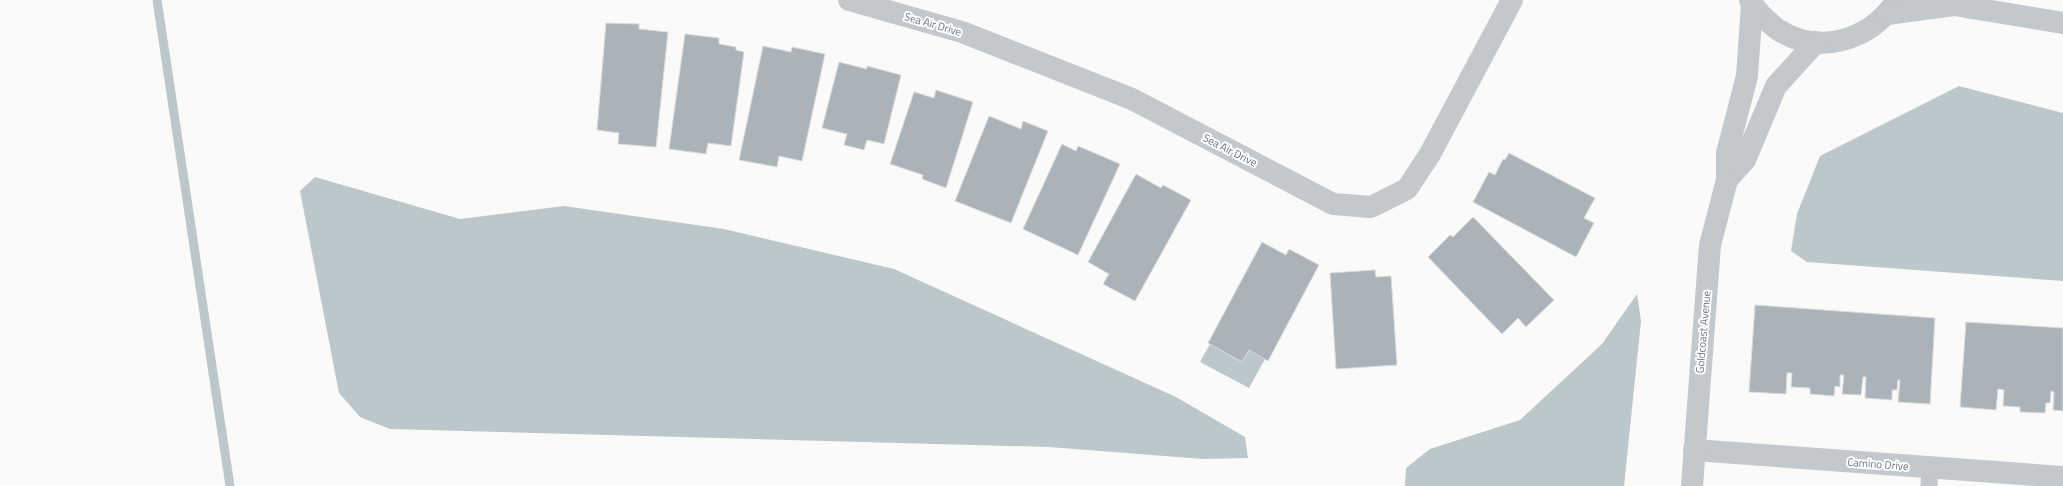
<svg xmlns="http://www.w3.org/2000/svg" width="2063" height="486" font-family="'Titillium Web',sans-serif">
<style>
.water{fill:#bbc7cb}
.lines{fill:none;stroke-linecap:round;stroke-linejoin:round}
.stream{stroke:#bbc7cb;stroke-width:9}
.building{fill:#aab3b9;stroke:#dcdcda}
.lane{stroke:#c3c8cc;stroke-width:17}
.street{stroke:#c3c8cc;stroke-width:22}
.labels{text-anchor:middle;stroke-width:4;stroke-linejoin:round;paint-order:stroke}
.street-label{font-size:11px;fill:#657683;stroke:#fff}
</style>
<rect width="100%" height="100%" fill="#fafaf8"/>
<g class="water">
<polygon points="1959,86 2063,113 2063,281 1807,262 1791,251 1797,214 1820,156"/>
<polygon points="315,177 460,219 564,206 724,229 894,269 1176,397 1245,437 1248,458 1203,459 1049,447 390,429 360,417 339,393 300,191"/>
<polygon points="1637,294 1641,321 1624,486 1405,486 1406,468 1430,449 1520,420 1602,344"/>
<polygon points="1210,344 1242,362 1249,350 1265,359 1249,388 1200,362"/>
</g>
<g class="lines">
<polyline class="stream" points="157,0 230,486"/>
</g>
<g class="building">
<polygon points="606,23 639,24 639,29 668,32 656,147 618,144 619,133 597,130"/>
<polygon points="685,34 719,38 719,44 736,47 736,50 744,52 731,146 708,143 706,154 669,149"/>
<polygon points="763,46 791,52 792,47 825,54 802,161 779,156 777,167 739,160"/>
<polygon points="839,62 867,69 867,66 901,75 884,144 867,140 864,150 844,145 847,134 822,128"/>
<polygon points="936,90 973,102 946,188 922,179 923,175 890,164 914,92 934,98"/>
<polygon points="989,116 1021,129 1023,121 1048,131 1011,223 955,201"/>
<polygon points="1062,144 1076,151 1078,146 1120,164 1078,255 1023,229"/>
<polygon points="1509,153 1595,198 1584,218 1594,223 1576,257 1473,202 1489,172 1495,175 1503,159 1505,160"/>
<polygon points="1136,174 1161,188 1163,185 1191,200 1135,301 1103,284 1109,274 1088,262"/>
<polygon points="1473,217 1554,300 1526,327 1518,318 1502,334 1428,257 1450,235 1453,237"/>
<polygon points="1262,242 1286,255 1289,249 1319,265 1268,361 1249,350 1242,362 1208,343"/>
<polygon points="1375,270 1376,277 1391,276 1397,365 1336,369 1330,273"/>
<polygon points="1755,305 1935,318 1930,404 1898,402 1900,380 1898,380 1897,390 1892,390 1892,400 1865,398 1866,377 1863,377 1861,395 1842,394 1844,375 1840,375 1840,387 1835,386 1834,396 1810,394 1810,388 1791,387 1792,373 1787,373 1786,394 1749,392"/>
<polygon points="1966,322 2063,328 2063,411 2053,410 2054,392 2051,391 2050,403 2046,403 2045,413 2020,412 2020,407 2003,406 2004,390 1998,389 1996,410 1960,407"/>
</g>
<g class="lines">
<polyline class="lane" points="1929,486 1930,468"/>
<g class="street">
<polyline points="849,0 962,32 1132,99 1333,204 1371,207 1407,189 1430,154 1512,0"/>
<path d="M1750,0C1756,12 1767,21 1777,29C1818,56 1868,41 1895,3"/>
<polyline points="1752,4 1747,76 1727,153 1727,180 1745,160 1776,86 1816,42"/>
<polyline points="1887,14 1954,5 2063,23"/>
<polyline points="1694,450 2063,477"/>
<polyline points="1692,486 1710,245 1727,180"/>
</g>
</g>
<g class="labels">
<g class="street-label">
<text transform="translate(933 24) rotate(16)" y="4">Sea Air Drive</text>
<text transform="translate(1230 150) rotate(27)" y="4">Sea Air Drive</text>
<text transform="translate(1703 332) rotate(-85)" y="4">Goldcoast Avenue</text>
<text transform="translate(1878 464) rotate(4)" y="4">Camino Drive</text>
</g>
</g>
</svg>
